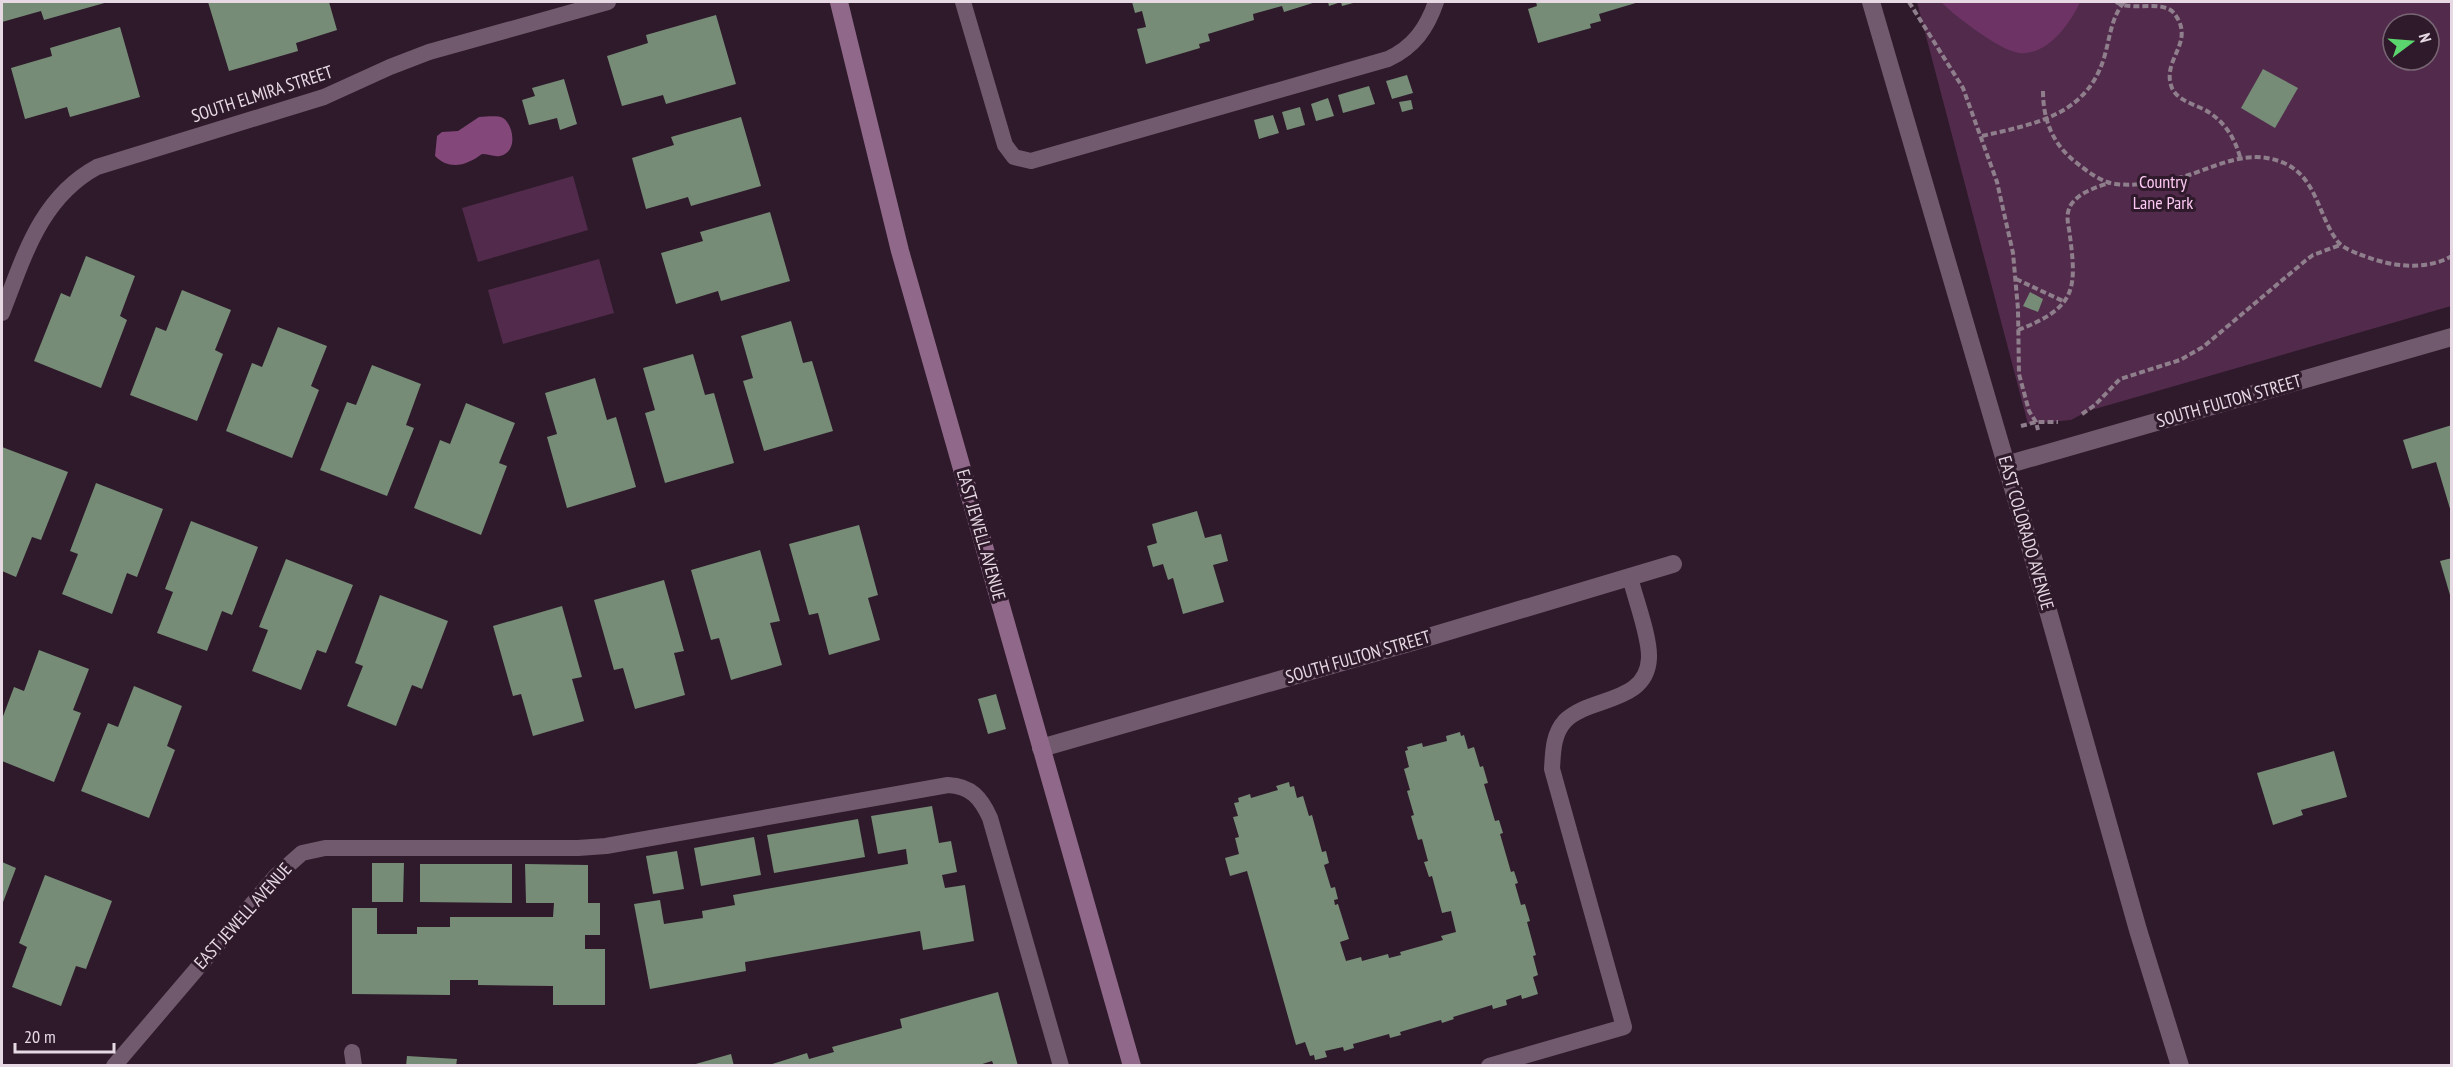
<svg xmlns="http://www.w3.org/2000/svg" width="2453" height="1067" font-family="'PT Sans Narrow',sans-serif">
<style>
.green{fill:#522b4c;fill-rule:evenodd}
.forest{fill:#6d3365}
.water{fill:#83477a}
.building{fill:#768c77}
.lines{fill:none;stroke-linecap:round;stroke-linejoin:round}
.path{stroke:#8f7e8b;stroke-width:4;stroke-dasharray:6 3;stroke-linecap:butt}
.lane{stroke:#715a6d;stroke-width:16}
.street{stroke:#715a6d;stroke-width:18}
.secondary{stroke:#906889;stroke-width:18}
.labels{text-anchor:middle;stroke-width:6;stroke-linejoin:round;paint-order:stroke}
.street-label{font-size:18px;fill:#e7d9e4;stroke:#2e1a2a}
.park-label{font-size:18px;fill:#fdc8f3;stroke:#2e1a2a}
</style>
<rect width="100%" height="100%" fill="#2e1a2a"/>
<g class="green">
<path d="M1917,2H2451V306L2088,411L2071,420L2028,424ZM2393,24H2429V60H2393Z"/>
<polygon points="573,176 588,230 478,262 462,208"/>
<polygon points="599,259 614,313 503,344 488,290"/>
</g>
<path class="forest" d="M1941,2H2080C2070,24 2047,56 2019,53C1999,50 1955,16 1941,2Z"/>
<path class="water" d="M479,117C486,117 497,115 503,118C513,124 519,152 500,156C494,157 488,154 482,154C467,165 450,171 435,156L437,136L442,132L458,131Z"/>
<g class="building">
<polygon points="2,2 108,2 44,20 41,11 2,22"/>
<polygon points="208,2 329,2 337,30 296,43 298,51 229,71"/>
<polygon points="1132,2 1316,2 1284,12 1282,6 1253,14 1254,20 1208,34 1210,41 1199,44 1200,48 1146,64 1137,29 1146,27 1142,11 1135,13"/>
<polygon points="1328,2 1357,2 1342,6 1341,2 1329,6"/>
<polygon points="1536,2 1639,2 1599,14 1601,21 1590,24 1591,28 1538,43 1528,9 1537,6"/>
<polygon points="716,15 736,84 666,104 663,95 622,106 607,56 648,43 646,35"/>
<polygon points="120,27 140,97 70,117 67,107 25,119 11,68 52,56 50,48"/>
<polygon points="2263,69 2298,88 2275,128 2241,108"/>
<polygon points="1407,75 1413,93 1392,99 1386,81"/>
<polygon points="564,79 577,124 560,130 557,118 529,125 522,100 535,96 532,88"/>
<polygon points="1369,86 1375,104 1343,113 1338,95"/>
<polygon points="1328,98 1334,116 1316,121 1311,104"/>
<polygon points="1411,100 1413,109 1402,112 1399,102"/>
<polygon points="1300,107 1305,125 1287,130 1282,112"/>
<polygon points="1273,115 1279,133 1259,139 1254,120"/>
<polygon points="741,117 761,186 691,206 688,197 646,209 632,158 674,145 671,137"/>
<polygon points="770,212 790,281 721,301 718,291 676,304 661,253 703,241 700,232"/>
<polygon points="86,256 135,276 120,316 127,320 101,388 34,361 61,293 70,297"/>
<polygon points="182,290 231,310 215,350 223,354 197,421 130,395 156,327 166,331"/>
<polygon points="2030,292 2043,299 2038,312 2023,306"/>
<polygon points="791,321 803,363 812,361 833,431 764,451 743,381 753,378 741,336"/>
<polygon points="278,327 327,346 311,386 319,390 292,458 226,431 252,363 262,367"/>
<polygon points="693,354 705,395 714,393 734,463 665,483 645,413 655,410 643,368"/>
<polygon points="372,365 421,384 406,425 414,428 387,496 320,470 347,402 356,405"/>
<polygon points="595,378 607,420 616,417 636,487 567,508 547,437 557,434 545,393"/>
<polygon points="466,403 515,423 499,463 507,466 481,535 414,508 440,440 450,444"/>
<polygon points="2452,425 2452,512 2451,512 2436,462 2412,469 2403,440"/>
<polygon points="2,447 68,472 41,540 32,537 16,577 2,571"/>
<polygon points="96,483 163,509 137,577 127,573 112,614 62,594 78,554 70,551"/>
<polygon points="1197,511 1205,538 1221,534 1228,561 1213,565 1224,602 1183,614 1173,578 1168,580 1163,564 1153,567 1147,546 1157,543 1152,524"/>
<polygon points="191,521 258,547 232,615 222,611 207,651 157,633 173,592 165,589"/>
<polygon points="859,525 878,595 868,598 880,640 829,655 818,613 809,615 789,544"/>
<polygon points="760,550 780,621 770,623 782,665 731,680 719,638 711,640 691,570"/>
<polygon points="2452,558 2452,594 2450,595 2440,561"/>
<polygon points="286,559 353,585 326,653 317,650 301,690 252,671 268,630 259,627"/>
<polygon points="664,580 684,651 674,653 685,695 635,709 623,668 614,670 594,600"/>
<polygon points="380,595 448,621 422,689 412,685 396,726 347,706 363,666 355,663"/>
<polygon points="562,606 582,677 572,679 584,721 533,736 521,694 513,696 493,626"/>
<polygon points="39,650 89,669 73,710 81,713 54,782 2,761 2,719 14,687 24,691"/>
<polygon points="134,686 182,706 167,746 175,750 149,818 81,791 108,723 118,727"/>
<polygon points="996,694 1006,729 988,734 978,699"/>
<polygon points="1460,732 1461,736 1464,735 1468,749 1474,747 1480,767 1483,766 1488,783 1484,784 1495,821 1499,820 1503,833 1500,834 1511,872 1514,871 1518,883 1515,884 1521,905 1525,904 1530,921 1527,922 1536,955 1533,956 1538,975 1533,977 1538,994 1522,999 1521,995 1506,1000 1507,1005 1493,1009 1492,1005 1453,1017 1454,1019 1442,1023 1441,1020 1400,1032 1401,1035 1390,1038 1389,1034 1353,1044 1354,1048 1344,1051 1343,1047 1325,1051 1327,1057 1315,1060 1314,1055 1310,1056 1305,1042 1296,1045 1247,871 1230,876 1225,858 1239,854 1235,838 1239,837 1233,817 1238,816 1234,803 1239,802 1238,798 1250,794 1251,798 1278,790 1276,786 1289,782 1290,787 1294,786 1297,798 1303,796 1309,816 1312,815 1322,852 1326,851 1329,863 1324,865 1331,888 1335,887 1338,899 1334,900 1335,905 1338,904 1349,939 1340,942 1346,961 1361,957 1362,961 1388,954 1389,958 1401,955 1400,952 1443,940 1441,936 1456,932 1451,911 1442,913 1432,876 1429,877 1424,862 1428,861 1422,839 1418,840 1411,816 1414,815 1407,791 1410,790 1404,769 1409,767 1405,751 1408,750 1407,747 1422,743 1423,747 1447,741 1446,736"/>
<polygon points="2334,751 2347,797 2301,810 2303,815 2273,825 2257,773"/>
<polygon points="932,806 939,843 951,841 957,872 942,875 945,888 965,885 974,941 923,950 920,931 745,962 746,971 650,989 634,904 660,900 664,924 703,918 702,911 735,905 733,895 908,864 906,849 878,854 871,816"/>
<polygon points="858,819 865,857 774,873 767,835"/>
<polygon points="754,837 761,875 701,886 694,848"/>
<polygon points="677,851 684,889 653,894 646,856"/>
<polygon points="2,862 16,868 2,905"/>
<polygon points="372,863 404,863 403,902 372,902"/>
<polygon points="420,864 512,864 512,903 420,902"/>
<polygon points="525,864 588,865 588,903 600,903 600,935 585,935 585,949 605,949 605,1005 553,1005 553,986 478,985 478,980 450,980 450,995 352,994 352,908 377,908 377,934 417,934 417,927 450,927 450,917 553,917 554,903 526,903"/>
<polygon points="45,875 112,901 86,969 76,966 61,1006 12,987 27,947 19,943"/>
<polygon points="998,992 1018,1066 994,1066 992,1061 976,1066 766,1066 807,1053 809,1059 834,1052 832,1047 902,1028 900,1019"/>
<polygon points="731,1054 734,1066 692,1066 692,1065"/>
<polygon points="407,1056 457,1059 456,1066 406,1066"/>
</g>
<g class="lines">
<g class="path">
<polyline points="1909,2 1963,88 1997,182 2013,253 2018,309 2019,374 2029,411 2036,422 2038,430"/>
<path d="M2116,2C2134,12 2156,0 2172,11C2199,41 2160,59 2172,88C2178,102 2199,105 2210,113C2226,124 2235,139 2240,157"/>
<path d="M2043,91C2043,119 2052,142 2073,160C2083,168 2094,177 2107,182C2127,189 2172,181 2192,174C2223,163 2252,149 2284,163C2318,178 2318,218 2339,243C2344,248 2353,252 2359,254C2388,266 2424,272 2452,256"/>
<path d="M1982,136C2034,124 2086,116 2104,58C2110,38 2111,18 2124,2"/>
<polyline points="2016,279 2065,302"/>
<path d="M2018,330C2078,307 2077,288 2069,229C2067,220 2066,210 2073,202C2081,192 2097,187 2109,183"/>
<polyline points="2082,414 2095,405 2120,379 2180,360 2203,347 2305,261 2313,255 2340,245"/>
<polyline points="2021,426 2036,422 2058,422"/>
</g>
<g class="lane">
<path d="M963,2L1005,145L1014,157L1031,161L1388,59C1414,47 1427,28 1436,2"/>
<path d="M2,313C24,257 40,198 97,167L324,97L390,67L429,52L608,2"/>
<polyline points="352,1052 354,1066"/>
<path d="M114,1066L276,876L302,853L325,848H578L606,846L948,785C971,786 981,798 990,818L1061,1066"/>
<path d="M1489,1066L1624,1027L1552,769C1553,752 1553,734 1565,721C1590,696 1647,704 1649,658C1650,637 1635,598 1630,577"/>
</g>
<g class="street">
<polyline points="1871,2 2025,529 2138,930 2180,1066"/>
<polyline points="2006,465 2452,337"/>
<polyline points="1041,748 1412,642 1673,564"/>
</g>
<polyline class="secondary" points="839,2 900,251 1132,1066"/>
</g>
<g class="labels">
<g class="street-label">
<text transform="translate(262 94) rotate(-18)" y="6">SOUTH ELMIRA STREET</text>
<text transform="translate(2229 401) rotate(-16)" y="6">SOUTH FULTON STREET</text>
<text transform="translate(2026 533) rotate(74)" y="6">EAST COLORADO AVENUE</text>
<text transform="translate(981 535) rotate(74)" y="6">EAST JEWELL AVENUE</text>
<text transform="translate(1358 657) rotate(-16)" y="6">SOUTH FULTON STREET</text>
<text transform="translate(243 916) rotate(-48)" y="6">EAST JEWELL AVENUE</text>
</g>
<g class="park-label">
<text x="2163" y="188">Country<tspan x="2163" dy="21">Lane Park</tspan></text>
</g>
</g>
<rect width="2453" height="1067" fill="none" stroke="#e7d9e4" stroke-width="6"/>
<g transform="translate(2411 42) rotate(74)"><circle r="28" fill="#2e1a2a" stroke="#786674" stroke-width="1.5"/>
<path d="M0-4.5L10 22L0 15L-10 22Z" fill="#5bd56e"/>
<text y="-9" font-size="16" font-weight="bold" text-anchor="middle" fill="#e7d9e4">N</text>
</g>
<path d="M15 1043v9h99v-9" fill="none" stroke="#e7d9e4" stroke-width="3"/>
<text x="24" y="1043" font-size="18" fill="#e7d9e4" stroke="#2e1a2a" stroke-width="4.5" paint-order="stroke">20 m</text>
</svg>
